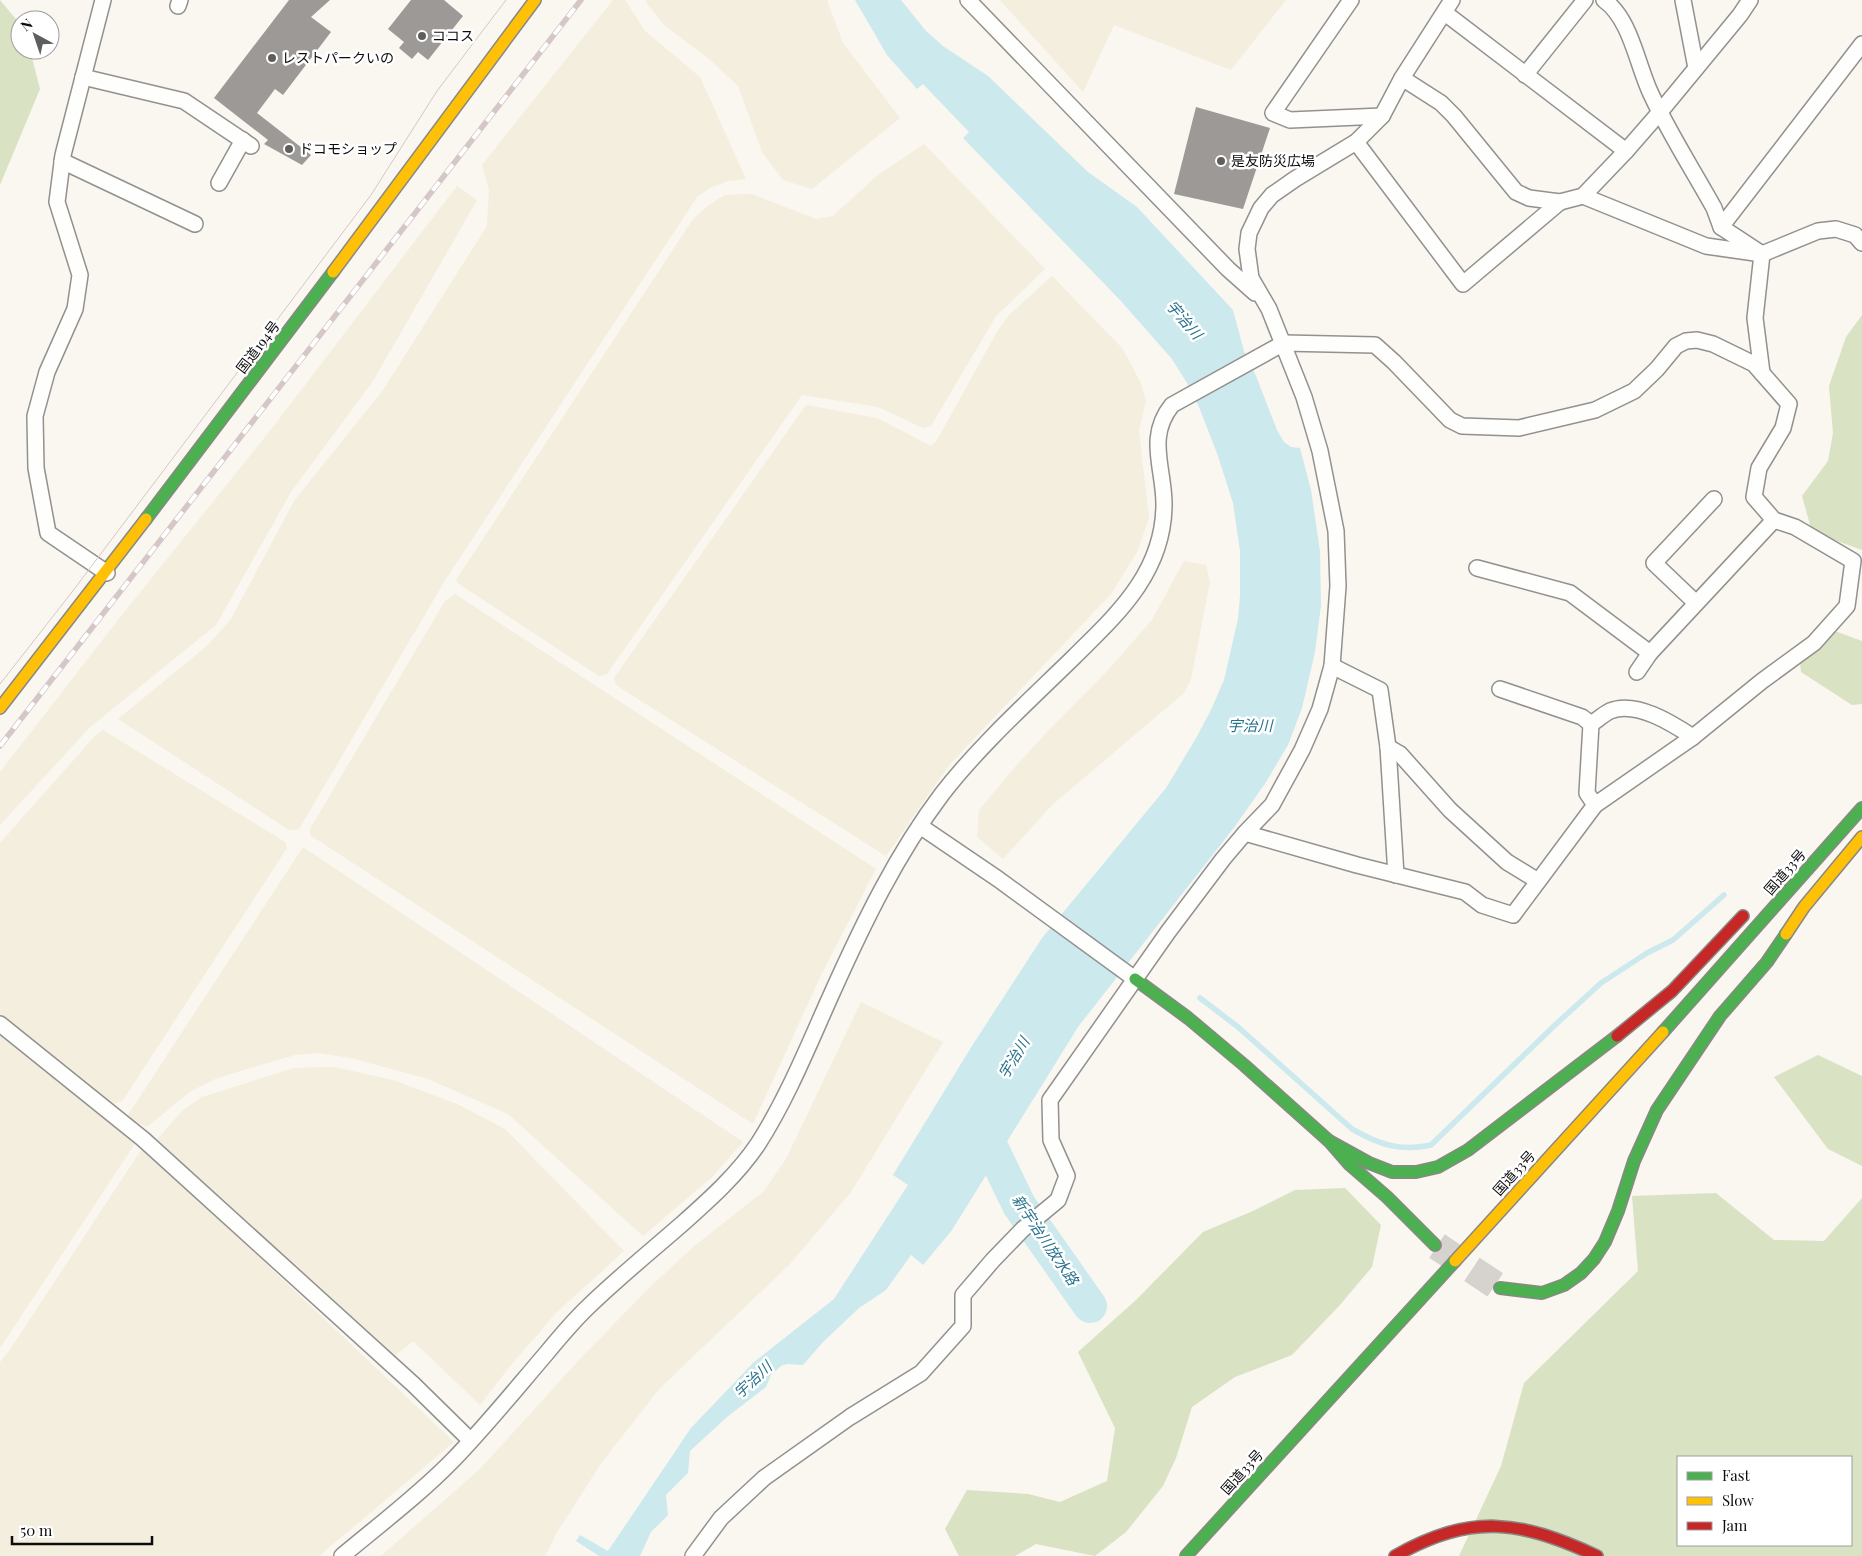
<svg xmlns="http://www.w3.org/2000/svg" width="1862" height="1556" font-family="'Playfair Display','Noto Sans JP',serif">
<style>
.farmland{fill:#f4eede}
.forest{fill:#d9e2c2;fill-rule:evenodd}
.water{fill:#cce9ee}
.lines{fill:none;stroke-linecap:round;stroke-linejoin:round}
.stream{stroke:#cce9ee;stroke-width:5.5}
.river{stroke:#cce9ee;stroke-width:34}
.building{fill:#9c9996}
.highway-tunnel{stroke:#d6d3ce;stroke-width:28;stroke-dasharray:28 14;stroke-linecap:butt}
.street-casing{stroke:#93918f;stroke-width:18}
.fast-casing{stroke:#8a8885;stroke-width:14}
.slow-casing{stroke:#8a8885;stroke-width:14}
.jam-casing{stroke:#8a8885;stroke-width:14}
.street{stroke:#fefefd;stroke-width:15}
.fast{stroke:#4caf50;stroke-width:11}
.slow{stroke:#ffc107;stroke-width:11}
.jam{stroke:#c62828;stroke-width:11}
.tram{stroke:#d5c6c8;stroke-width:1}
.rail-casing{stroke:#d5c6c8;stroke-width:5.5}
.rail{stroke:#fff;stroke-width:4;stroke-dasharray:11;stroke-linecap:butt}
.poi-dot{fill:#5f5e5c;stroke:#fff;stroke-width:2}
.labels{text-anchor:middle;stroke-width:5;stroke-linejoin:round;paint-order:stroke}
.poi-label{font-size:14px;fill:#0c0c0c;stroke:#fff;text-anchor:start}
.street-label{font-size:14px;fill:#0c0c0c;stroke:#fff}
.water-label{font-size:15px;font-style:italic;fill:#26728d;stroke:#fff}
</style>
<rect width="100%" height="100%" fill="#faf6f0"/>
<g class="farmland">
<polygon points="613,0 625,0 645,31 700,77 746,179 728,181 710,188 697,197 444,582 299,829 289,830 118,719 208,645 231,619 294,501 383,390 487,226 489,190 482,165"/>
<polygon points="646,0 827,0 843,43 900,118 812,189 783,180 762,152 738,86 707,57 665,26 646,2"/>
<polygon points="1000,0 1286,0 1231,70 1114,25 1083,92"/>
<polygon points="924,144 1045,269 996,316 931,426 923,428 878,407 802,395 607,674 599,676 459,584 456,580 693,219 709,205 725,195 752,194 816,219 833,216 878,175"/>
<polygon points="457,186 477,200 373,381 291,492 216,625 90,727 0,825 0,772 118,620 273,427"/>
<polygon points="1052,276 1122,348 1141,383 1146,401 1139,430 1149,518 1137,552 1111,594 949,765 886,856 616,685 614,678 806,405 877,418 931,446 937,440 998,330 1009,315"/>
<polygon points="1184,561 1206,565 1210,582 1191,679 1184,693 1052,805 1003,859 977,837 979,810 1016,766 1047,732 1109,669 1152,620"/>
<polygon points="455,594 876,869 822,973 753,1124 310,835 310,829 445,601"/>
<polygon points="103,730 285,842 287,848 123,1100 113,1104 0,1014 0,843 95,736"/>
<polygon points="303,847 743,1142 712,1177 643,1236 508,1114 428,1079 351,1058 317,1053 295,1055 257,1066 215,1079 191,1091 147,1127 130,1120 128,1115"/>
<polygon points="861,1002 943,1042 851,1192 790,1264 660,1388 602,1462 556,1534 545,1556 381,1556 480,1469 579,1360 649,1288 692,1248 764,1191 786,1159"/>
<polygon points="0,1036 93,1106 136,1142 0,1348"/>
<polygon points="334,1067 393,1080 457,1104 505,1129 624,1251 557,1312 511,1365 480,1405 413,1341 392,1358 154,1143 183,1110 202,1097 294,1068"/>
<polygon points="143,1147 454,1442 319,1556 0,1556 0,1362 11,1348"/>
</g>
<g class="forest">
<polygon points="0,0 20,24 20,50 30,50 40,89 0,185"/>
<polygon points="1862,315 1862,550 1812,532 1802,496 1828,461 1833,433 1829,386 1846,337"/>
<polygon points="1832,630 1862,641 1862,704 1852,705 1801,672 1800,661"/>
<polygon points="1818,1055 1862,1076 1862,1166 1828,1149 1774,1077"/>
<polygon points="1345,1188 1381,1225 1372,1267 1339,1306 1292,1355 1235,1377 1192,1407 1176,1458 1163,1486 1126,1532 1095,1556 1036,1544 1015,1556 959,1556 945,1529 967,1490 1028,1494 1060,1502 1107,1481 1115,1428 1078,1352 1136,1300 1203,1232 1253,1211 1295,1190"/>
<path d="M1716,1193L1774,1240L1824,1241L1862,1198V1556H1459L1501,1466L1524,1383L1638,1271L1632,1196ZM1678,1457H1851V1545H1678Z"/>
</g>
<polygon class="water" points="855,0 901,0 926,31 943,46 988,76 1088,172 1137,207 1233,310 1244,351 1256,376 1277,430 1284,442 1291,447 1300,448 1311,490 1320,551 1321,605 1315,652 1302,708 1288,745 1266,782 1236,825 1078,1027 952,1230 923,1265 911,1255 886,1290 859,1308 823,1342 803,1365 787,1364 781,1366 771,1375 766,1387 727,1417 690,1451 688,1473 666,1495 668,1515 651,1532 640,1556 599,1556 576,1541 580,1535 608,1551 691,1428 754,1362 834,1299 908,1185 893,1175 970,1049 1042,938 1166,788 1195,740 1210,712 1224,680 1238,619 1240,596 1240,551 1233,503 1218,456 1199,407 1187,383 1172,359 1120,300 963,138 969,132 923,84 917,89 887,55"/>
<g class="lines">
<path class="stream" d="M1200,998L1238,1027L1352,1129C1378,1144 1400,1152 1431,1145L1554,1026L1601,983L1647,953L1673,940L1724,895"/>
<polyline class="river" points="977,1118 1019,1205 1090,1306"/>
</g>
<g class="building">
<polygon points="289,0 330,0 311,17 331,32 283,95 275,89 257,113 311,155 302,165 264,144 268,140 214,98"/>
<polygon points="411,0 444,0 463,16 428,60 418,52 412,59 399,48 404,42 388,29"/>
<polygon points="1196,107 1270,128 1243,209 1174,194"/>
</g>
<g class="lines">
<polyline class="highway-tunnel" points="1437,1246 1500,1288"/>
<g class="street-casing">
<g id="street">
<polyline points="103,0 63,155 57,202 80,275 75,309 47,372 35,416 36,468 48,533 107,573"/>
<polyline points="968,0 1228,269 1255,293"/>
<polyline points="1351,0 1273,113 1290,120 1382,116"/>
<path d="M1604,0C1631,19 1637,65 1651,94C1669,133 1693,170 1714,208L1721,227L1762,254"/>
<polyline points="1683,0 1696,68"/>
<polyline points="178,6 180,0"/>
<polyline points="1445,13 1626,151 1583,196 1560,202"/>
<polyline points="1525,75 1585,0"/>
<polyline points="83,77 184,101 251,146"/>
<polyline points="1356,142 1463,284 1560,202 1529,198 1516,192 1454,116 1441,103 1402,78"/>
<polyline points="1626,151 1660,112 1740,15 1750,0"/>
<polyline points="62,161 195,224"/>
<polyline points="219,183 243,140"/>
<polyline points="1583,196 1706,246 1762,254 1818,231 1836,229 1855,235 1862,243"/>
<polyline points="1721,227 1862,44"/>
<polyline points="1762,373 1755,318 1762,254"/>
<polyline points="1477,568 1570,593 1650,653 1774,520"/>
<polyline points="1696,603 1654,563 1714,499"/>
<polyline points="1332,666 1380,690 1388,747 1396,875"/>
<polyline points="1637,672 1650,653"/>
<polyline points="1500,689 1582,717 1591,724"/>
<polyline points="1388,747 1400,754 1450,810 1507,862 1538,881"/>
<polyline points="920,826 998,879 1135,979"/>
<polyline points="1245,833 1357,865 1465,892 1482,905 1513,915 1595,805 1693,737"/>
<polyline points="0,1024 143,1139 414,1385 470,1440"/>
<path d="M342,1556C379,1525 419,1495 453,1460C485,1427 515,1390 545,1355C559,1338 573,1321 589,1306C619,1277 651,1251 682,1224C710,1199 737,1175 758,1144C788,1097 809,1044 832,993C863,924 896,855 942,794C980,745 1029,701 1074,657C1096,635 1120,613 1138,586C1154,562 1164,534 1164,504C1164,468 1146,437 1172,405L1284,343L1375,345L1394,362L1450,420L1462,426L1519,428L1595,410L1634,391L1657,369L1676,346L1686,341L1697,340L1713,344L1754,364L1789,404L1783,428L1759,468L1754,497L1774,520L1795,527L1853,561L1847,606L1814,643L1762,681L1693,737C1673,724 1636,700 1610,711C1604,714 1597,720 1591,724L1587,793L1595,805"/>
<polyline points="693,1556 721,1518 764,1478 850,1417 921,1373 963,1326 963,1295 993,1260 1023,1229 1058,1200 1067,1176 1051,1140 1050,1100 1168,932 1223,859 1245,833 1272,805 1302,750 1320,709 1332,666 1338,586 1336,531 1320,451 1304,397 1269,309 1251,278 1247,249 1249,233 1261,208 1272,195 1295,179 1356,142 1382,116 1402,78 1452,0"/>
</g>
</g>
<g class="fast-casing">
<g id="fast">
<polyline points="146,519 333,272"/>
<polyline points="1135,979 1188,1018 1244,1065 1329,1141 1349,1164 1387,1197 1435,1245"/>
<polyline points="1663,1032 1862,808"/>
<polyline points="1329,1141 1369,1163 1392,1172 1416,1172 1438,1167 1468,1150 1617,1036"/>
<polyline points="1500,1288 1542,1293 1564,1285 1581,1273 1594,1259 1605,1242 1618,1211 1634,1161 1657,1110 1720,1016 1767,962 1786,934"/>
<polyline points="1186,1556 1455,1261"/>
</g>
</g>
<g class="slow-casing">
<g id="slow">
<polyline points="333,272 535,0"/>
<polyline points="0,708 146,519"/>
<polyline points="1786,934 1804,907 1862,837"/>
<polyline points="1455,1261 1663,1032"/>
</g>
</g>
<g class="jam-casing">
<g id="jam">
<polyline points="1617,1036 1672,991 1743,916"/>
<path d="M1395,1556C1472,1513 1519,1520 1597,1556"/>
</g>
</g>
<use href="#street" class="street"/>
<use href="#fast" class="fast"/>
<use href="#slow" class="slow"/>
<use href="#jam" class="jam"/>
<polyline class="tram" points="0,684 72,592 371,195 437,91 506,0"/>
<g class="rail-casing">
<polyline id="rail" points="0,746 581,0"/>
</g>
<use href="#rail" class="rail"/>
</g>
<g class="poi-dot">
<circle cx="422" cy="36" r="5"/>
<circle cx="272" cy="58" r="5"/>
<circle cx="289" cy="149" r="5"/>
<circle cx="1221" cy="161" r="5"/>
</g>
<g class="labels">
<g class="poi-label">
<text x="432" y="41">ココス</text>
<text x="282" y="63">レストパークいの</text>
<text x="299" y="154">ドコモショップ</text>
<text x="1231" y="166">是友防災広場</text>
</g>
<g class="street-label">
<text transform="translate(258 347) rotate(-53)" y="5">国道194号</text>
<text transform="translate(1785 872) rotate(-49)" y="5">国道33号</text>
<text transform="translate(1514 1173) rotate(-48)" y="5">国道33号</text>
<text transform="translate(1242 1472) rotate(-48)" y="5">国道33号</text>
</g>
<g class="water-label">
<text transform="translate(1184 320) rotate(49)" y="5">宇治川</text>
<text x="1250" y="731">宇治川</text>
<text transform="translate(1014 1058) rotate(-59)" y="5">宇治川</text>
<text transform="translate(1045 1240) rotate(56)" y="5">新宇治川放水路</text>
<text transform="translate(753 1380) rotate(-43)" y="5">宇治川</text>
</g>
</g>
<rect x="1677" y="1456" width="175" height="90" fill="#ffffff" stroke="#9e9e9e"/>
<rect x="1687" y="1472" width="25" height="8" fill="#4caf50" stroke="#9e9e9e"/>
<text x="1722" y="1481" font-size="15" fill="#0c0c0c">Fast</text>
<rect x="1687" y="1497" width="25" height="8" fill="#ffc107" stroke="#9e9e9e"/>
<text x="1722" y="1506" font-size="15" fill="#0c0c0c">Slow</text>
<rect x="1687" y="1522" width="25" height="8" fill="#c62828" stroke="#9e9e9e"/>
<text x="1722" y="1531" font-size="15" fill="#0c0c0c">Jam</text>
<g transform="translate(35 35) rotate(320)"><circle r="24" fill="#ffffff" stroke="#9e9e9e"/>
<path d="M0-4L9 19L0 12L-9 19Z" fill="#5f5e5c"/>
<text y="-8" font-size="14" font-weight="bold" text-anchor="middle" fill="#0c0c0c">N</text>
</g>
<path d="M12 1536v8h140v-8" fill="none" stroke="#0c0c0c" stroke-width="2.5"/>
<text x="20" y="1536" font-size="15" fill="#0c0c0c" stroke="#ffffff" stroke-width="4" paint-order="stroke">50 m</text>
</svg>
